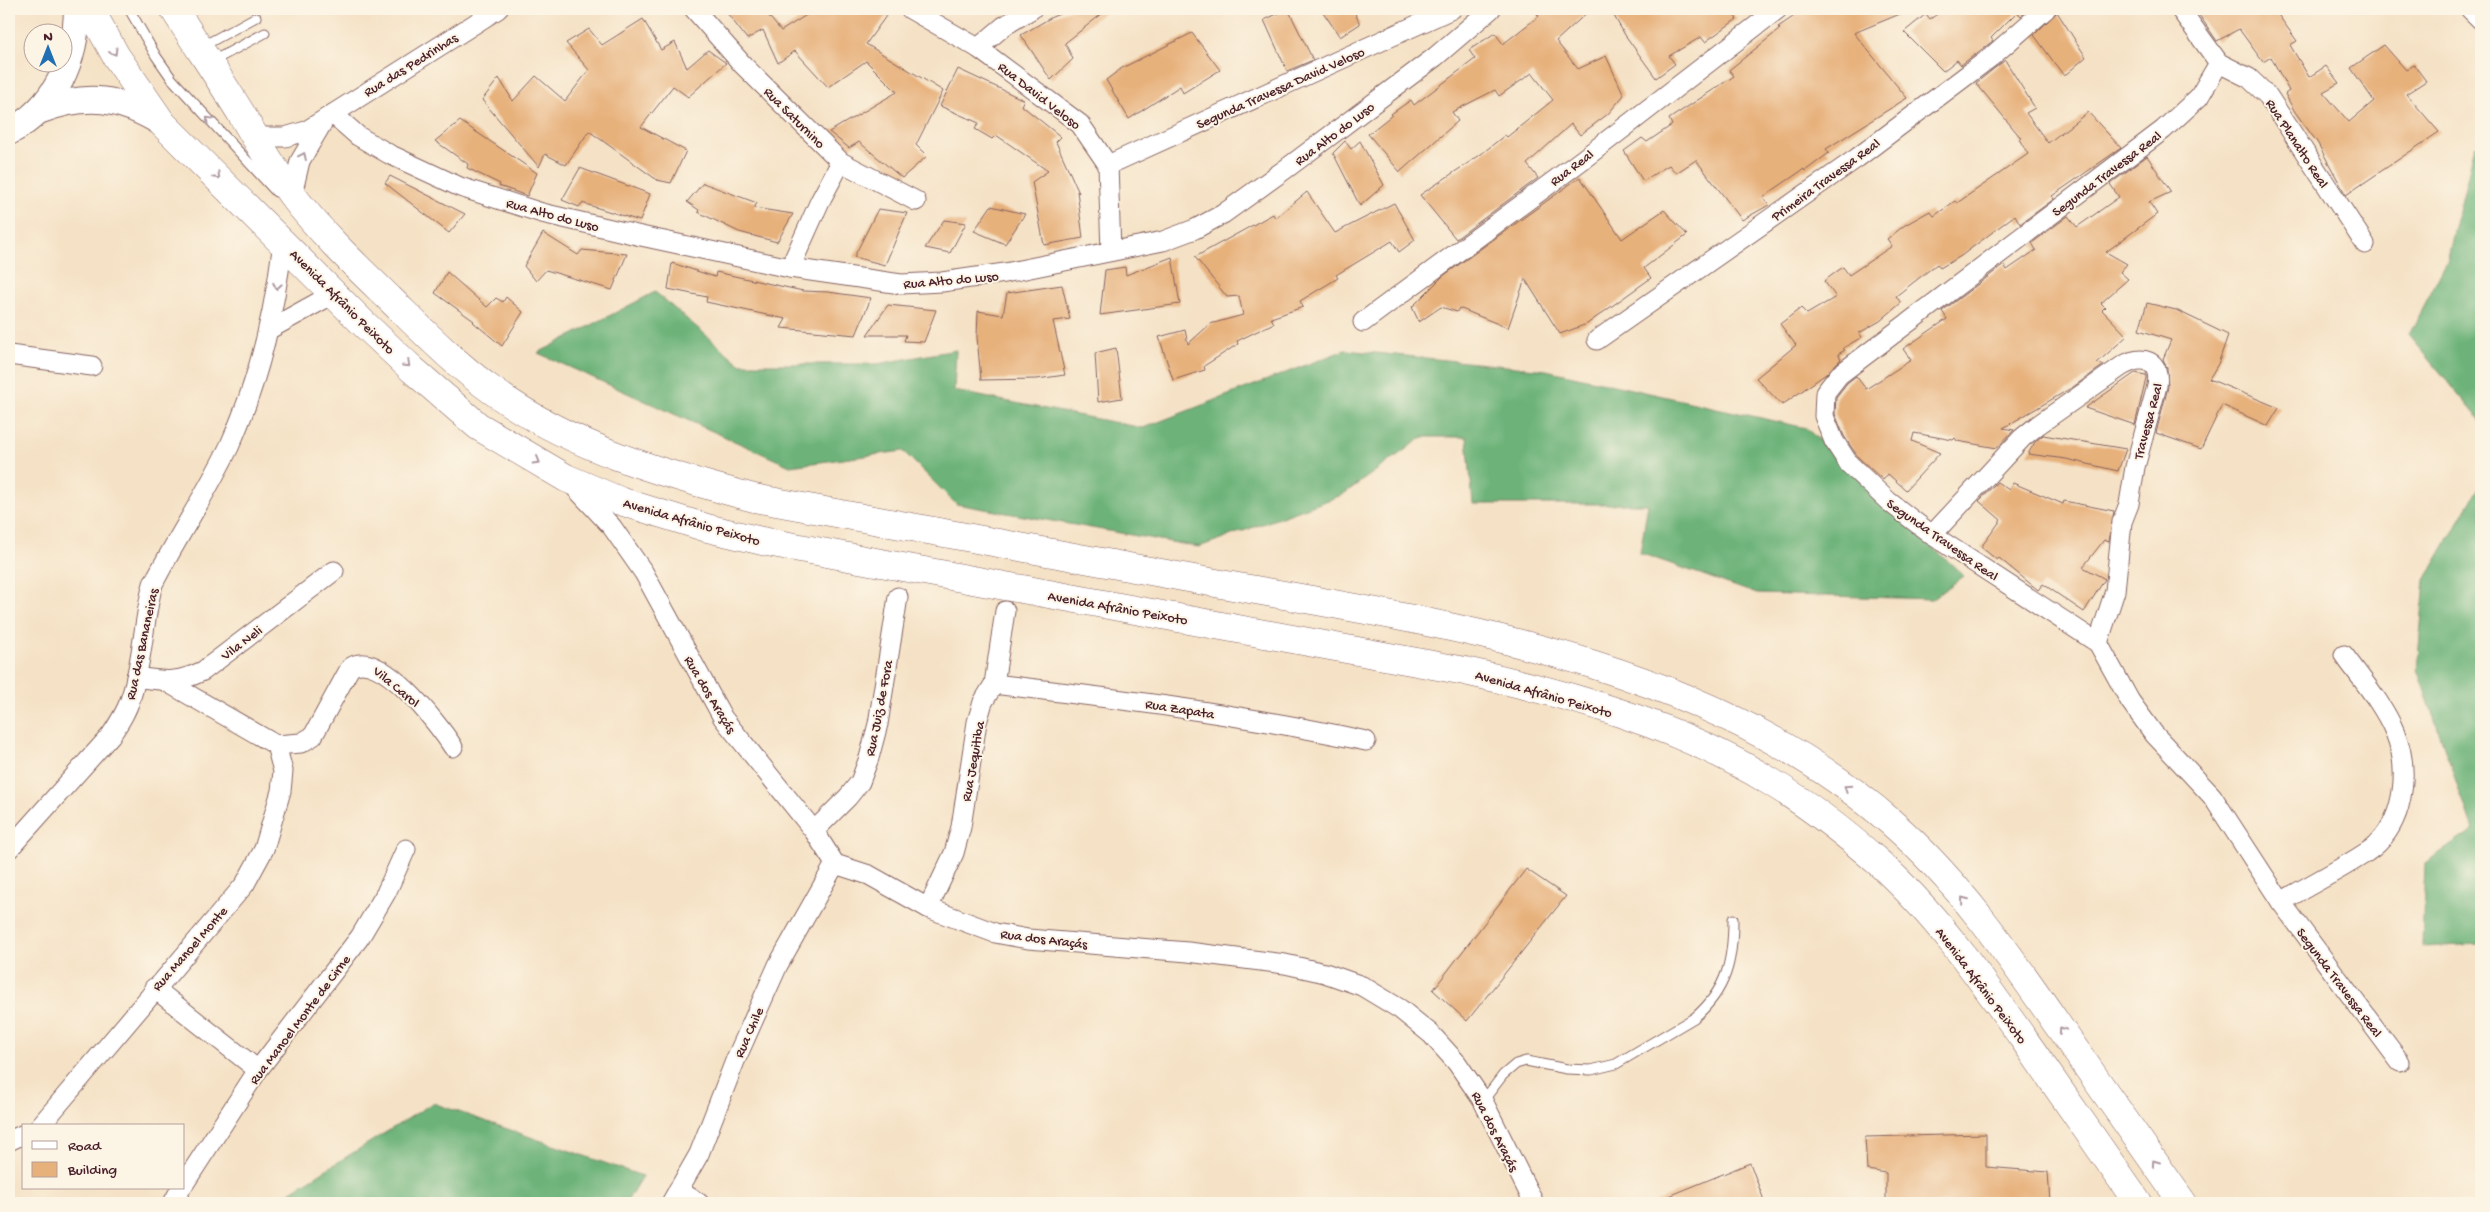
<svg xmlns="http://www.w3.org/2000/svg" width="2490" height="1212" font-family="'Gochi Hand',sans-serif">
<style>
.forest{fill:#6db379;stroke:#5c6952}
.building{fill:#e7b17b}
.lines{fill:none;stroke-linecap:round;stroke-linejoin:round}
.lane-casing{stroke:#866361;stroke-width:11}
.street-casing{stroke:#866361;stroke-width:21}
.secondary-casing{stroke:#866361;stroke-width:28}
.primary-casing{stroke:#866361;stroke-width:29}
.lane{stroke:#fff;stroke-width:9}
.street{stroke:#fff;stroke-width:19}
.secondary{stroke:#fff;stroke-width:26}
.primary{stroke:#fff;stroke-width:28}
.oneway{stroke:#ae9aa0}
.labels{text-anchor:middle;stroke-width:4;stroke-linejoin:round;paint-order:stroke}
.street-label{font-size:14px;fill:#4a1f2b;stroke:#fcf5e5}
</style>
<rect width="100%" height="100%" fill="#fcf5e5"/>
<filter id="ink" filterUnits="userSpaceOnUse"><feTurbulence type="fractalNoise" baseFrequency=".02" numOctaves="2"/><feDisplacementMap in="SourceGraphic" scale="10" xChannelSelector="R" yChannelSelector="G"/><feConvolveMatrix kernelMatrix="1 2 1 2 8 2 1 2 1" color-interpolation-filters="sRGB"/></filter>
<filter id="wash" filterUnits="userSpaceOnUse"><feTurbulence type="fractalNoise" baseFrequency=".0096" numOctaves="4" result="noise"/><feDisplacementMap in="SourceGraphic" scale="20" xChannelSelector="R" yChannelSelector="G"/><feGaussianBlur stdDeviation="1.12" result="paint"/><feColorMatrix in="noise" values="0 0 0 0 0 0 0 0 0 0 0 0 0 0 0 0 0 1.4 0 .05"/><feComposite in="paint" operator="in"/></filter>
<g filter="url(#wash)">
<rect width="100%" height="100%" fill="#f5e2c6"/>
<g class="forest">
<polygon points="2481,144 2481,421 2409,335 2447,261 2475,146"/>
<polygon points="655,292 740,364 877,364 956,350 954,391 1143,428 1345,350 1546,370 1806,428 1964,576 1932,599 1757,594 1640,553 1648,504 1473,504 1467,437 1423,437 1342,495 1199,547 956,504 903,451 790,466 538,353"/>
<polygon points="2481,484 2481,944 2422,947 2425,863 2473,830 2417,669 2425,580"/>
<polygon points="433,1103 642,1176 626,1203 282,1203 290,1192"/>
</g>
<g id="blocks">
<g class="building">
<polygon points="724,9 763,9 781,31 816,9 879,9 886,16 866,44 943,91 916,145 927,156 902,178 859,142 849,148 829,132 897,92 866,61 828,87 795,51 778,63 763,30 747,39"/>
<polygon points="1072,9 1108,9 1065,43 1073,59 1051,80 1021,35 1052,17"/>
<polygon points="1288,9 1313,60 1287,71 1264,20"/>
<polygon points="1321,9 1353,9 1360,24 1340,37"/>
<polygon points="1533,9 1591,9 1556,41 1578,69 1606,56 1624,95 1608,114 1580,135 1571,124 1527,164 1538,178 1456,239 1420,195 1480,155 1505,135 1507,137 1553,100 1532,73 1499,96 1495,90 1452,112 1458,121 1400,172 1368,134 1392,115 1391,114 1411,100 1414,105 1475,59 1469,50 1495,33 1503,44 1539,16"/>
<polygon points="1610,9 1729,9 1737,19 1705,42 1701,37 1669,56 1675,64 1656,78 1625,35"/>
<polygon points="1805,9 1912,9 1854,33 1907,98 1826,149 1829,153 1805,171 1804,169 1763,197 1769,205 1742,220 1696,160 1676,173 1669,165 1643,181 1624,151 1642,138 1647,142 1672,125 1669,119 1734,76 1729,70 1780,29 1778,27"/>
<polygon points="1945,9 2029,9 2021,16 2017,12 1991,38 1993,41 1961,65 1957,60 1943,71 1904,32 1926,14 1930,19"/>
<polygon points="2195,9 2274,9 2297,41 2290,45 2309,77 2326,66 2339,83 2323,92 2349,122 2374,101 2351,68 2384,45 2406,70 2414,65 2426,81 2406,94 2439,132 2346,195 2317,142 2295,112 2285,94 2289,91 2271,57 2263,62 2239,29 2217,41"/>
<polygon points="2057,12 2086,57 2064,76 2034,35"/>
<polygon points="643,19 661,50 675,42 687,68 708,50 726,63 688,97 673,86 641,127 686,151 671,183 657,180 589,131 566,165 545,154 539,167 482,100 499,78 513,101 536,76 565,101 589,70 566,43 589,29 602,45"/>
<polygon points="1192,33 1220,70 1183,93 1180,86 1129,119 1106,80 1122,68"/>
<polygon points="2005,60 2035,108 2026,113 2048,143 2088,112 2121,148 2052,196 2054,199 2020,224 2015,215 1961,256 1940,268 1937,264 1896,296 1901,303 1880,321 1859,333 1862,337 1843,348 1845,350 1838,354 1841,359 1826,374 1782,405 1756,378 1796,345 1780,324 1801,308 1807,314 1836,297 1824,281 1843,267 1849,275 1892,246 1887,239 1905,225 1930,211 1934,216 1955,201 1957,203 2028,154 2019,139 2021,138 1976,83"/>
<polygon points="958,69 1024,100 1021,105 1061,137 1056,142 1079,193 1077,191 1083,238 1044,245 1032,182 1048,171 996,135 992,139 975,129 979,123 940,106"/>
<polygon points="460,121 537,173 527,196 499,186 500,184 467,168 468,164 435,141"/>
<polygon points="1345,141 1351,149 1360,141 1384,185 1360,206 1333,153"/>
<polygon points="2147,156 2171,192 2149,202 2157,214 2106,252 2127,264 2120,272 2128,279 2101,303 2105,307 2102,310 2127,336 2097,363 2104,365 2073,387 2003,428 2014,430 1997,448 1957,441 1955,438 1953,440 1914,433 1912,441 1940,453 1906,490 1888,474 1883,480 1858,457 1844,436 1835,414 1836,397 1847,383 1856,376 1866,389 1911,360 1903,349 1947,319 1942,311 1997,270 2004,265 2007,270 2036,250 2032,243 2068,216 2077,227 2119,197 2110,184"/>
<polygon points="580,168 650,194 640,221 582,203 579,207 562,200"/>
<polygon points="390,176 465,214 449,233 385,183"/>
<polygon points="1580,177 1622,239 1664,210 1687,235 1644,268 1651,278 1587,324 1560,334 1525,279 1508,328 1459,308 1457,312 1441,307 1419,322 1412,307 1443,276"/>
<polygon points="703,183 757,203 754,208 793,214 777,242 739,232 698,212 699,210 687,202"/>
<polygon points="1307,192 1335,233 1394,203 1415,240 1399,252 1392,241 1336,275 1338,278 1300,301 1303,307 1271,318 1274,323 1237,341 1238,344 1204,366 1205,370 1173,380 1159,337 1185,330 1188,344 1210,324 1243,315 1239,296 1227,297 1195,257 1273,214 1275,218"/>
<polygon points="991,206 1025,214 1005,244 974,231"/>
<polygon points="878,209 907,213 885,265 854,257"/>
<polygon points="944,220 966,223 950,253 925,248"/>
<polygon points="543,233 578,255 582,250 627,254 612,290 546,270 536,281 524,266"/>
<polygon points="1172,257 1180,304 1100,315 1105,270 1125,267 1126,275"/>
<polygon points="672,263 715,277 716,272 803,291 828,292 871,298 856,335 781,328 786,319 706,302 707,297 668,289"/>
<polygon points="447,272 487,307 496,298 503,302 506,297 523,312 502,346 473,322 474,321 435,293"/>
<polygon points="1062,285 1070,319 1053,321 1065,375 1037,379 981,380 977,337 978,311 1003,315 1007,293"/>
<polygon points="2147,303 2176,310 2228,335 2218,364 2209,379 2279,408 2268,426 2222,405 2201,449 2156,433 2168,387 2167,368 2163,359 2171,340 2139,330"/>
<polygon points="888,305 936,310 924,342 904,341 906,335 867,335"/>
<polygon points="1116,348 1122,398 1098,402 1095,353"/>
<polygon points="2135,373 2146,375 2146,378 2135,425 2085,408"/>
<polygon points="2043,435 2126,449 2118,471 2066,459 2028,454 2035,442"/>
<polygon points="1997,482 2009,490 2013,483 2063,504 2064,501 2114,511 2109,542 2104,540 2083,567 2105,579 2084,612 2043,584 2038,590 1999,558 1997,560 1981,547 2001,520 1979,501"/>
<polygon points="1526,869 1566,896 1467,1021 1433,990"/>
<polygon points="1986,1134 1986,1167 2048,1172 2050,1203 1886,1203 1886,1173 1867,1170 1865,1137"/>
<polygon points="1750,1163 1765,1203 1652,1203"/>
</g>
</g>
</g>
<g filter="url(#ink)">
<use href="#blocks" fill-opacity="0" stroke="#866361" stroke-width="1"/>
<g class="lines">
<g class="lane-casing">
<g id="lane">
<polyline points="129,9 156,56 172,79 276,192"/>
<polyline points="201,47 256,17"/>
<polyline points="211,62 265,33"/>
<path d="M1483,1101L1503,1075L1516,1064L1526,1061L1567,1069L1591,1070L1616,1064L1694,1018C1727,990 1733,960 1733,919"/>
</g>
</g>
<g class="street-casing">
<g id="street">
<polyline points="694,9 743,65 841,162 916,201"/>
<polyline points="910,9 978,48 1080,124 1108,165 1111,251"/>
<polyline points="2180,9 2219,63 2249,78 2268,96 2365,244"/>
<polyline points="2470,9 2481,20"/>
<polyline points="978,48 1004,26 1032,9"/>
<polyline points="2219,63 2199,97 2163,130 1839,375 1825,393 1824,416 1834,441 1849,464 1888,501 1932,535 2098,643 2130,701 2154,734 2212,796 2281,902 2400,1062"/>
<polyline points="333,114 358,136 389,154 460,187 542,213 641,236 790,268 901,284 942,282 1005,273 1163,241 1195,229 1223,214 1287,168 1435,57 1491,9"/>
<polyline points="255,137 285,137 306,131 498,9"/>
<polyline points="1108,165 1452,9"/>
<polyline points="292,195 300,161 323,122"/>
<polyline points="790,268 820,201 841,162"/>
<polyline points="1363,322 1582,160 1778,9"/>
<polyline points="268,330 335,293"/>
<polyline points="1597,340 1857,158 1991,57 2046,9"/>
<polyline points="9,355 92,366"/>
<polyline points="571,483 612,527 644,573 723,718 814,831 835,864 869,875 928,908 995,933 1028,939 1188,952 1285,964 1325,973 1362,986 1400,1009 1431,1034 1457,1063 1483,1101 1534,1203"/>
<path d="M1932,535L2022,438L2038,425L2122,366C2143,354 2161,360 2157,386L2135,467L2129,504L2122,522L2115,591L2098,643"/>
<path d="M136,677C164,681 176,684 203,671L334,571"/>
<polyline points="165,681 276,745"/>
<path d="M994,684C1119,699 1242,714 1366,741"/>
<path d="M276,745L301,743L313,736L350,668C378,645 439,725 453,747"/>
<polyline points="814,831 848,797 860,782 869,758 878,724 898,597"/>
<path d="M9,849L111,735C119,723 127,711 131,697C143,661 143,621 153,584C177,538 206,494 229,447C258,383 275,310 283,241"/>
<path d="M2281,902C2309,885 2340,870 2367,852C2383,842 2394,824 2399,806C2416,741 2380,704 2344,655"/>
<polyline points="928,908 954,853 961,827 977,722 983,702 994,684 1005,611"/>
<polyline points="154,988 258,1070"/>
<polyline points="40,1126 245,884 264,849 281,791 283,771 276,745"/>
<polyline points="9,1141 24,1134"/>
<polyline points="184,1184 258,1070 360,937 386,893 406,849"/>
<polyline points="678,1190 699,1203"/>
<polyline points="173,1203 181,1188"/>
<polyline points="671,1203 699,1154 735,1061 778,965 835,864"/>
</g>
</g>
<g class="secondary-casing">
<g id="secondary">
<path d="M41,110C88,93 119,97 162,123"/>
<path d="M9,132C56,107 76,60 77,9"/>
</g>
</g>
<g class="primary-casing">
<g id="primary">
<path d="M90,9L116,56L162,123L364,324L413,370L478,426L566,478L620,501L707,528L762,541L1465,671C1569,694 1679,725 1771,782C1809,805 1845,833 1878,862C1935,913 1979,976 2023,1038C2061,1093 2100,1148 2138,1203"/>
<path d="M174,9C196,44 220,79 242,115C258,142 274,170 292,195C321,233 356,266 390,299C423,331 455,364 493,391C570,447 663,474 754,498C906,526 1058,554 1210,582C1444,624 1706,660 1892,823C1957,880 2008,953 2057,1024C2099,1084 2141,1144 2183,1203"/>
</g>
</g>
<use href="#lane" class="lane"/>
<use href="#street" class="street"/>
<use href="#secondary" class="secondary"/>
<use href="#primary" class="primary"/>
</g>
<defs><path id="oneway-chevron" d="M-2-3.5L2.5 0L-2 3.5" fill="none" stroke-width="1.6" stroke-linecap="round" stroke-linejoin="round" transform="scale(1.25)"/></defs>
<g class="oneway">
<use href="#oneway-chevron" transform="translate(114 52) rotate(59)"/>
<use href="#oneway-chevron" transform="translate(209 120) rotate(-133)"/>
<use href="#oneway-chevron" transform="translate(303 156) rotate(-65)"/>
<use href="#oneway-chevron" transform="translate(217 176) rotate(45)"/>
<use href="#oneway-chevron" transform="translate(277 286) rotate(100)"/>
<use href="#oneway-chevron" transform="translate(407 364) rotate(43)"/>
<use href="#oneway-chevron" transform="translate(537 461) rotate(30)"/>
<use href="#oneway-chevron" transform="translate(1847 788) rotate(-146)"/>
<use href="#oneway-chevron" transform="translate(1964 900) rotate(-129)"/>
<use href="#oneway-chevron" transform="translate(2062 1030) rotate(-125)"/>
<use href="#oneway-chevron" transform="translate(2155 1163) rotate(-125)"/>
</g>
</g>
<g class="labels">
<g class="street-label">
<text transform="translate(410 64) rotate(-32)" y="5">Rua das Pedrinhas</text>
<text transform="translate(1280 87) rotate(-24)" y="5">Segunda Travessa David Veloso</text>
<text transform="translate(1040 95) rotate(38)" y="5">Rua David Veloso</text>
<text transform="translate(795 117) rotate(45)" y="5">Rua Saturnino</text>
<text transform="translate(1334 133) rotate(-37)" y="5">Rua Alto do Luso</text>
<text transform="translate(2298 143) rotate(57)" y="5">Rua Planalto Real</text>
<text transform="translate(1571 167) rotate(-37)" y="5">Rua Real</text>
<text transform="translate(2106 173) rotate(-37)" y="5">Segunda Travessa Real</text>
<text transform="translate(1825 179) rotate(-36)" y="5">Primeira Travessa Real</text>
<text transform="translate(553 214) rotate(15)" y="5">Rua Alto do Luso</text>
<text transform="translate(951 279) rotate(-5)" y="5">Rua Alto do Luso</text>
<text transform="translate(343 301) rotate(45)" y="5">Avenida Afrânio Peixoto</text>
<text transform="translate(2147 421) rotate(-75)" y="5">Travessa Real</text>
<text transform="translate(692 521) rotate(16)" y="5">Avenida Afrânio Peixoto</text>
<text transform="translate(1943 539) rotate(35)" y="5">Segunda Travessa Real</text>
<text transform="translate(1118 607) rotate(10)" y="5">Avenida Afrânio Peixoto</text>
<text transform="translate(241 642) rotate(-37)" y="5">Vila Neli</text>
<text transform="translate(141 644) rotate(-78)" y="5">Rua das Bananeiras</text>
<text transform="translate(397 686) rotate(40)" y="5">Vila Carol</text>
<text transform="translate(1544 693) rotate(16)" y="5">Avenida Afrânio Peixoto</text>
<text transform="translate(711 694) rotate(59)" y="5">Rua dos Araçás</text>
<text transform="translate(878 708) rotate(-79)" y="5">Rua Juiz de Fora</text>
<text transform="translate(1180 708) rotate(9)" y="5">Rua Zapata</text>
<text transform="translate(972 761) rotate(-80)" y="5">Rua Jequitiba</text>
<text transform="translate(1044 938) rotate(7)" y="5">Rua dos Araçás</text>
<text transform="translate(189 948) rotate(-49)" y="5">Rua Manoel Monte</text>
<text transform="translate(2340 982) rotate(53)" y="5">Segunda Travessa Real</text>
<text transform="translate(1982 985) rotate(53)" y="5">Avenida Afrânio Peixoto</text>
<text transform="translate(299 1019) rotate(-53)" y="5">Rua Manoel Monte de Cirne</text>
<text transform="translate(748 1032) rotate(-66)" y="5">Rua Chile</text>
<text transform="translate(1496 1131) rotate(63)" y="5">Rua dos Araçás</text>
</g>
</g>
<rect width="2490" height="1212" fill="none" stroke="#fcf5e5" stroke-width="30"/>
<rect x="22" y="1124" width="162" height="65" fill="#fcf5e5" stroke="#b59f9b"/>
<rect x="32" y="1141" width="25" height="8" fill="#ffffff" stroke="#b59f9b"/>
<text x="68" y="1150" font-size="15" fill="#4a1f2b">Road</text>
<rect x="32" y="1162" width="25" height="15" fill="#e7b17b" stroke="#b59f9b"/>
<text x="68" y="1174" font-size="15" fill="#4a1f2b">Building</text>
<g transform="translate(48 48)"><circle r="24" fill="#fcf5e5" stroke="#b59f9b"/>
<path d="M0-4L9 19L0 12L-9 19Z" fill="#1f6fb2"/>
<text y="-8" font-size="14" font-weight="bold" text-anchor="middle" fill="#4a1f2b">N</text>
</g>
</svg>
